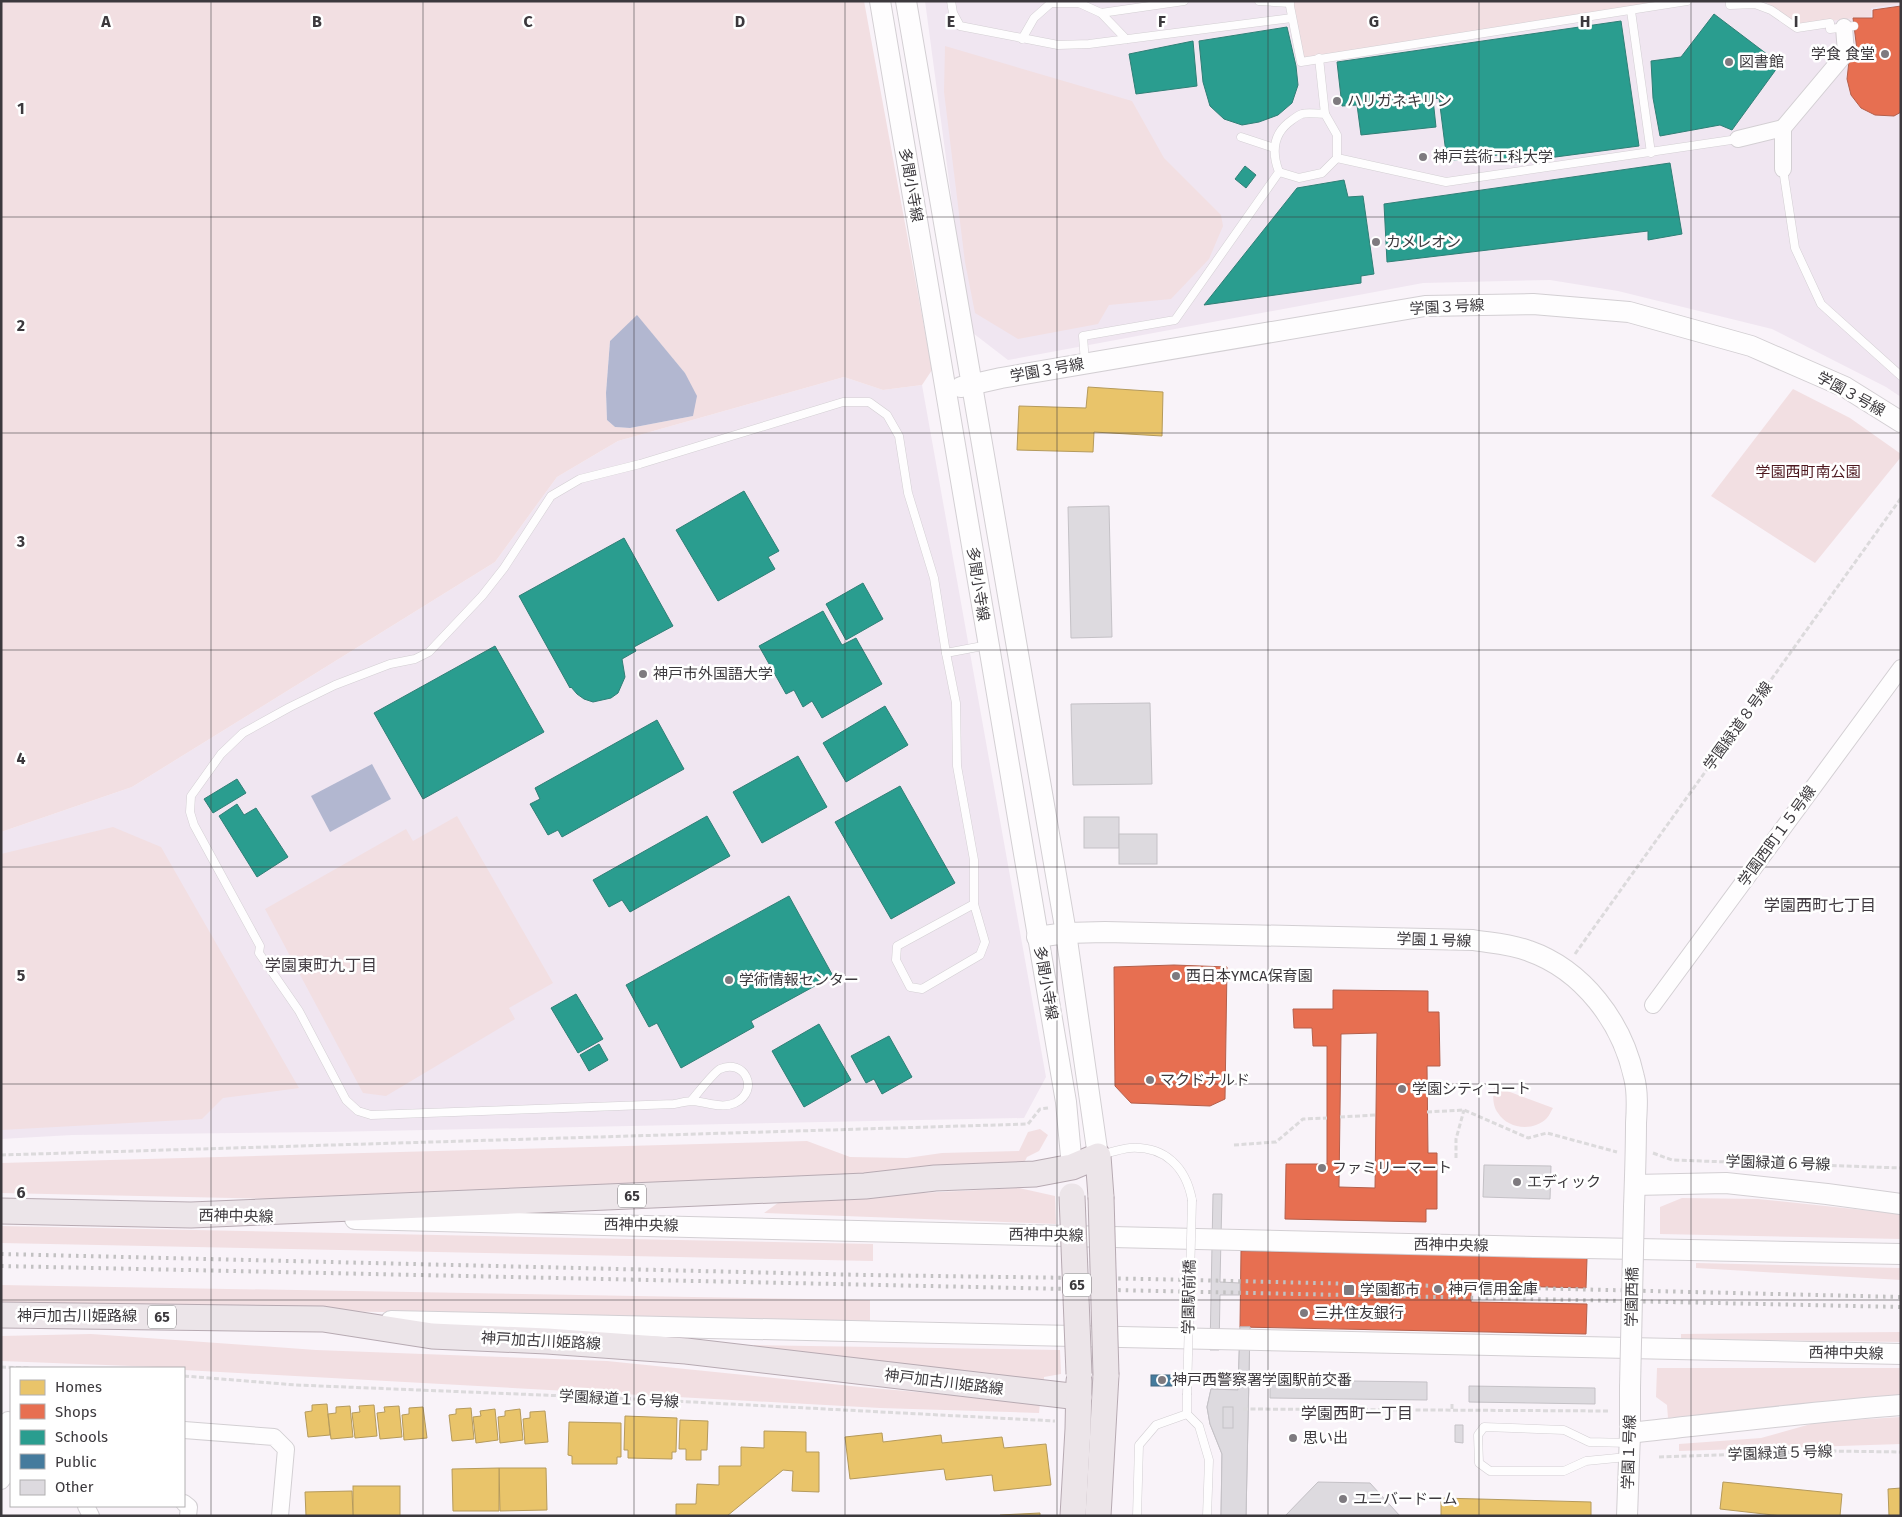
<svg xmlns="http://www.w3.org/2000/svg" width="1902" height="1517" font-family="'Fira Sans','Noto Sans JP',sans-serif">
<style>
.built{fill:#f0e6f1}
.green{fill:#f2dfe2;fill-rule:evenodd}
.water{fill:#b2b7d0}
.homes{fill:#e9c46a;stroke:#b59a5c}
.shops{fill:#e76f51;stroke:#b45f4b;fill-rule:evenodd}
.schools{fill:#2a9d8f;stroke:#2f7f76}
.public{fill:#457b9d;stroke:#426780}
.building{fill:#dddadf;stroke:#c4c1c6;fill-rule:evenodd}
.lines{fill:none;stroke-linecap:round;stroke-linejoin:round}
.service-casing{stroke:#d3cfd3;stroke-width:9}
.minor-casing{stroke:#d3cfd3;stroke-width:18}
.tertiary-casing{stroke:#d3cfd3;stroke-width:22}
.primary-casing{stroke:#b7aab2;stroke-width:27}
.path{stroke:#dcdadc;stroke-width:3;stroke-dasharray:5 2.5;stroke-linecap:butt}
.service{stroke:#fefdfe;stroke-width:8}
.minor{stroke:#fefdfe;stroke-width:16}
.tertiary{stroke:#fefdfe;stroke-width:20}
.primary{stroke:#ece5e9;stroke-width:25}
.rail{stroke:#c2c1c2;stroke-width:4;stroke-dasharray:2.5 5;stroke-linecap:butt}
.service-bridge-casing{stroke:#d3cfd3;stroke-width:9;stroke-linecap:butt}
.tertiary-bridge-casing{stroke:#d3cfd3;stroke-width:22;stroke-linecap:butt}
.primary-bridge-casing{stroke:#b7aab2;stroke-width:27;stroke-linecap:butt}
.service-bridge{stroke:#fefdfe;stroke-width:8}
.tertiary-bridge{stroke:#fefdfe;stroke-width:20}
.primary-bridge{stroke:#ece5e9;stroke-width:25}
.grid{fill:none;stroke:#3c393d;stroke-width:1;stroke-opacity:0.55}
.poi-dot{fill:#7e7a7f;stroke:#fff;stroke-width:2}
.labels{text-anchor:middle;stroke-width:5;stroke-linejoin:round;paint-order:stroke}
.shield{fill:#fff;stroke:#767477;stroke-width:1}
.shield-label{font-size:14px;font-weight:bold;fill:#3c393d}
.poi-label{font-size:15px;fill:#3c393d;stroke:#fff;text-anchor:start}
.street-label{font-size:15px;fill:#3c393d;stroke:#fff}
.park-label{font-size:15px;fill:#4d181f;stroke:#fff}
.neighbourhood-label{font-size:16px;fill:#413a41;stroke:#fff}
.grid-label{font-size:16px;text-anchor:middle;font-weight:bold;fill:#3c393d;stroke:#fff;stroke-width:5;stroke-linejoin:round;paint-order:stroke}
</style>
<rect width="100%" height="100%" fill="#f9f3f9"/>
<g class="built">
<polygon points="925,1 1901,1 1901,397 1886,387 1772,329 1618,291 1550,280 1423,283 1008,360 969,330"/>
<polygon points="844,377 883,390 922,385 1046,1077 1024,1118 328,1132 72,1135 1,1139 1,832 132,787 495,562 557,477 618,441"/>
</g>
<g class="green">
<path d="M1,1H864L932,370L922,385L883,390L844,377L618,441L557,477L495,562L132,787L1,832ZM637,316L685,373L693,416L630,428L615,427L607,420L606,393L610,341Z"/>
<polygon points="1290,1 1683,1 1301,62"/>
<polygon points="1764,1 1901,1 1901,3 1871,8 1871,16 1797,25 1782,13"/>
<polygon points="945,46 1132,101 1164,158 1221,215 1223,226 1209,259 1171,299 1109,305 1098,324 1018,339 975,313 965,262 944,92"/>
<polygon points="1793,389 1850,418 1901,454 1901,457 1815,563 1711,496"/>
<polygon points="457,816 553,983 509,1008 515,1019 386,1096 363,1093 265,909 406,829 413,841"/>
<polygon points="113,827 161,847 299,1088 223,1098 202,1119 1,1130 1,854"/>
<path d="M1494,1086L1553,1108C1551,1111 1549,1116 1547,1118C1533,1132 1508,1129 1498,1113C1492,1105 1493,1095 1494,1086Z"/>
<polygon points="1040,1129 1048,1135 1039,1151 1027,1157 1023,1165 897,1176 320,1200 1,1193 1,1163 807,1141 850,1157 907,1158 942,1153 1019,1151 1028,1132"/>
<polygon points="1019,1188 1055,1196 1056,1224 764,1213 782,1200"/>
<polygon points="1682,1198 1758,1199 1901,1214 1901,1239 1660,1234 1660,1207"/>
<polygon points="1,1226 873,1244 873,1261 1,1243"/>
<polygon points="1696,1263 1901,1268 1901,1280 1696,1268"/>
<polygon points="1,1285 870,1300 870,1321 1,1305"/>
<polygon points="1901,1332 1901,1342 1681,1339 1681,1334"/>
<polygon points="91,1334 316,1350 607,1361 861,1387 1040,1403 1039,1413 880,1408 184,1370 184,1368 1,1361 1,1336"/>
<polygon points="754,1345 1060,1350 1061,1374 1044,1377 1044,1385 755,1352"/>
<polygon points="1657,1368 1901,1368 1901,1395 1668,1418 1667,1405 1656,1397"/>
<polygon points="1901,1417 1901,1444 1679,1451 1679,1444 1761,1438 1818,1422"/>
</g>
<g class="water">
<polygon points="637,315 685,373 697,396 693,416 630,428 615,427 607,420 606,393 610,341"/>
<polygon points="372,764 391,799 330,832 311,796"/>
</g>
<g class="homes">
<polygon points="1088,387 1163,392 1162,436 1094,432 1093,452 1017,450 1019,406 1086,408"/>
<polygon points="327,1404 330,1435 308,1437 305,1412 312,1411 312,1405"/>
<polygon points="374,1405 377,1436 355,1438 352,1413 360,1412 359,1406"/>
<polygon points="350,1406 353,1437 331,1439 328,1414 336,1413 336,1407"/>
<polygon points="399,1406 402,1437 380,1439 377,1413 385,1412 384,1407"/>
<polygon points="423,1407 427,1438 404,1440 402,1415 409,1414 409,1408"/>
<polygon points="471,1408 474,1439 452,1441 449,1415 456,1414 456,1409"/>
<polygon points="495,1409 498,1440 476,1443 473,1417 481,1416 480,1411"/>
<polygon points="520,1409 523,1440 500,1443 498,1417 505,1416 505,1411"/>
<polygon points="545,1411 548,1442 525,1444 523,1419 530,1418 530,1412"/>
<polygon points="625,1416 677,1418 676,1452 672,1452 672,1459 628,1458 628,1450 624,1450"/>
<polygon points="680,1420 708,1421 707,1450 701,1450 701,1460 686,1460 686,1449 679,1449"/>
<polygon points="569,1422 621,1423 621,1457 617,1457 617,1464 572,1464 572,1456 568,1455"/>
<polygon points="764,1431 806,1432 806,1452 819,1452 819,1492 792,1491 793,1471 783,1470 727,1516 676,1516 676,1504 696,1504 697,1484 719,1485 719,1466 741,1466 741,1447 764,1448"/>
<polygon points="882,1433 883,1442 941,1435 942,1443 1002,1437 1004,1448 1046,1444 1051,1485 994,1491 992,1475 946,1480 944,1469 850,1479 845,1437"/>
<polygon points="499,1468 546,1468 547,1510 500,1511"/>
<polygon points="499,1468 499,1511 453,1511 452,1469"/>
<polygon points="1723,1482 1842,1494 1840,1516 1782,1516 1720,1509"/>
<rect x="353" y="1486" width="47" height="30"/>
<polygon points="1901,1488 1901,1516 1889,1516 1888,1489"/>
<polygon points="352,1491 353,1516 306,1516 305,1492"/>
<polygon points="1441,1498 1591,1502 1591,1516 1441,1516"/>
<polygon points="1040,1513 1040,1516 1000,1516 1000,1515"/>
</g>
<g class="shops">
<polygon points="1901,6 1901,112 1894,116 1875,115 1861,108 1851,95 1847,79 1849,61 1858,58 1853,18 1873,18 1873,10"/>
<polygon points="1174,965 1227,967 1225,1099 1210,1106 1131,1103 1115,1086 1114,967"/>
<path d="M1333,990L1428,991V1012H1439L1440,1066H1427L1428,1153H1437V1209H1426V1222L1285,1219L1286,1164H1327V1046H1313L1312,1028H1294L1293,1009H1333ZM1377,1033L1375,1188L1339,1187L1341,1034Z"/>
<polygon points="1241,1251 1587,1258 1586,1288 1471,1285 1471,1302 1587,1304 1586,1334 1240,1327"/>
</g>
<g class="schools">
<polygon points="1714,14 1780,64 1732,130 1720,125 1660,136 1653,98 1651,61 1681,57"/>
<polygon points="1621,21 1639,146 1510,163 1498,155 1447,161 1439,98 1433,99 1436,127 1361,135 1357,105 1342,106 1337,62"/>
<polygon points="1287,27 1296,66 1298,85 1292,103 1278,115 1259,122 1242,125 1224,119 1210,106 1203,82 1199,41"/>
<polygon points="1193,41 1197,86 1136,94 1129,54"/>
<polygon points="1670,163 1682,234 1648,240 1648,231 1387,262 1384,204"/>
<polygon points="1245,166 1256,175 1246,188 1235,179"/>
<polygon points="1344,180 1348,197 1363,196 1374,274 1361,276 1361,283 1204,305 1297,188"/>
<polygon points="744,491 779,551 768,557 775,569 718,601 676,530"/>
<polygon points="624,538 673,626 634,647 636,651 622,659 625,677 618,693 611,698 593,702 584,699 577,694 571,687 570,688 519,596"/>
<polygon points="863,583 883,619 846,640 826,604"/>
<polygon points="823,611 842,645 856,638 882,684 822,718 812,701 803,707 794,690 786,694 759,646"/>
<polygon points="495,646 544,732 423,799 374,713"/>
<polygon points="885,706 908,745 846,782 823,743"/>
<polygon points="657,720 684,769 562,837 558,830 548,835 530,804 540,799 535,788"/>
<polygon points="798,756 827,807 762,843 733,792"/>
<polygon points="237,779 246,793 213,813 204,799"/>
<polygon points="900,786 955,883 891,919 835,822"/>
<polygon points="237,804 244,815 256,808 288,857 257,877 219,816"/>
<polygon points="707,816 730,856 630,912 622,900 609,907 593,880"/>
<polygon points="789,896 833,976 751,1021 754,1027 681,1068 657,1023 649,1027 626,985"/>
<polygon points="576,994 603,1039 578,1053 551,1008"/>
<polygon points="819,1024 851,1080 804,1107 772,1051"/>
<polygon points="889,1036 912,1077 882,1094 874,1079 866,1083 851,1056"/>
<polygon points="599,1044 608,1060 589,1071 580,1055"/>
</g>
<rect class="public" x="1151" y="1375" width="22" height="11"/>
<g class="building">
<polygon points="1109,506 1112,637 1071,638 1068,507"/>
<polygon points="1150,703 1152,784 1073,785 1071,704"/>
<rect x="1084" y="817" width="35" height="31"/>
<rect x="1119" y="834" width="38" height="30"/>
<polygon points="1484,1165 1551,1166 1550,1199 1483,1197"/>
<polygon points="1213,1194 1222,1194 1220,1282 1240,1283 1240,1295 1220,1295 1219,1350 1210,1350"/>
<path d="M1240,1327H1250L1246,1516H1236V1513L1230,1514V1516H1221L1222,1454L1210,1424L1207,1407L1211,1389L1238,1390ZM1220,1400H1238L1237,1453H1232L1219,1420L1217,1409Z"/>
<polygon points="1240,1327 1250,1327 1246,1516 1221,1516 1222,1454 1210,1424 1207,1407 1211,1389 1238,1390"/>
<polygon points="1270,1380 1427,1382 1427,1400 1270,1398"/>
<polygon points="1469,1386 1595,1388 1595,1404 1469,1402"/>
<rect x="1223" y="1407" width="10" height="21"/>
<polygon points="1455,1425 1463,1425 1463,1443 1455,1442"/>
<polygon points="1318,1482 1370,1483 1400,1516 1285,1516"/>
</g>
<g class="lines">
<g class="service-casing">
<g id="service">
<polyline points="951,1 953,13 960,26 1058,45 1089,44 1292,18"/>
<polyline points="1259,1 1290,3"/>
<polyline points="1289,1 1301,62 1687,1"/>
<polyline points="1730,1 1730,5 1755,4 1771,10 1797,28 1830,23 1830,29 1854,26"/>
<polyline points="1631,11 1651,153"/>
<polyline points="1101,13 1126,39"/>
<polyline points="1022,39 1034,18 1051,3 1079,3 1101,13 1184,1"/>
<polyline points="1319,58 1325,114"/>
<polyline points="1241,137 1274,148"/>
<polyline points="1337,158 1446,182 1738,139"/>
<polyline points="1783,169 1795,248 1821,304 1901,376"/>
<path d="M1085,363L1083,336L1175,320L1279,172C1271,151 1273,133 1292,120C1295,118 1298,115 1302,114C1308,112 1318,114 1325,114L1337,135V158L1322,173L1299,178L1279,172"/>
<polyline points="946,653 988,645"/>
<path d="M691,1101C697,1094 714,1072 720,1069C744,1058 761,1090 735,1103C722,1109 706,1102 693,1101C687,1101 680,1103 674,1104L371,1115L358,1111L346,1100L299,1011L259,953L260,946L194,825L190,812L191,796L221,754L243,733L290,707L335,685L390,664L415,659L429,652L482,596L504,568L551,496L580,479L640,464L843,402H869L887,415L899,436L908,493L934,578L946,653L956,703L957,766L974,860V904L897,946L896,960L910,987L922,989L980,955L985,942L974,904"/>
<path d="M1100,1155C1109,1153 1120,1149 1130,1148C1165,1146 1186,1167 1192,1200"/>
<polyline points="1187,1395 1187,1414 1199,1426 1209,1460 1207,1516"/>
<polyline points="1627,1457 1586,1461 1564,1471 1490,1471 1479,1463 1478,1435 1484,1427 1564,1430 1589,1442 1629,1443"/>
<polyline points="1137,1516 1139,1445 1156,1425 1187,1414"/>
</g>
</g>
<g class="minor-casing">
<g id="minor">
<polyline points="1783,128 1846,53 1844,27"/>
<polyline points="1738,139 1783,128 1783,169"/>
<polyline points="1653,1005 1901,668"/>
<polyline points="184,1430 274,1437 286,1449 280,1516"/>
<polyline points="1,1481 8,1472 8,1420"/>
<polyline points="184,1503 189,1507 188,1516"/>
<polyline points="86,1506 91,1516"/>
</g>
</g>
<g class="tertiary-casing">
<g id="tertiary">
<polyline points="880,1 1066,1102 1072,1167"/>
<polyline points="906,1 1066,933 1098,1156"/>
<polyline points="961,387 1001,378 1425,306 1533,304 1629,312 1751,346 1845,387 1901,422"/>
<path d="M1037,937L1066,933L1105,932L1473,940C1491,943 1511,944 1529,951C1583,970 1622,1022 1634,1077C1638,1092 1637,1108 1636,1123C1636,1151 1635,1179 1634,1207"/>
<polyline points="1635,1185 1726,1183 1827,1194 1901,1204"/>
<polyline points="355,1219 1534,1247 1901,1254"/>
<polyline points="391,1321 1901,1354"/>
<path d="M1630,1433C1721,1423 1810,1412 1901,1405"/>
<polyline points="1627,1516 1630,1433 1630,1388"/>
</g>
</g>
<g class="primary-casing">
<g id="primary">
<polyline points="1,1211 191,1215 865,1186 935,1178 1035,1174 1072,1167 1098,1156 1101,1197"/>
<polyline points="1,1315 323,1319 432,1336 547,1341 686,1351 1079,1397"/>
<polyline points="1073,1516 1078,1429 1079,1381"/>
<polyline points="1098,1516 1106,1375"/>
</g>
</g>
<g class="path">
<polyline points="1575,954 1901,498"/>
<polyline points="1427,1112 1464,1110 1528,1138 1547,1133 1617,1152"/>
<polyline points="1340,1117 1376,1115"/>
<polyline points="1234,1145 1276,1142 1303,1119 1327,1118"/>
<polyline points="1653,1153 1672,1160 1901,1168"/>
<polyline points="1,1155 1028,1124 1040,1109 1048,1108"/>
<polyline points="1456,1158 1456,1139 1464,1110"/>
<polyline points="1,1367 29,1368"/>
<polyline points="184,1376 296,1385 615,1398 1055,1421"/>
<polyline points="1452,1404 1452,1410"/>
<polyline points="1243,1409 1610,1411"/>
<polyline points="1659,1457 1830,1451 1901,1452"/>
</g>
<use href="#service" class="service"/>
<use href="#minor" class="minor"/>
<use href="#tertiary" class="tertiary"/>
<use href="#primary" class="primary"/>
<g class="rail">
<polyline points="1,1254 865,1275 1149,1279 1901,1297"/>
<polyline points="1,1266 1901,1307"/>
</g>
<g class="service-bridge-casing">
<polyline id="service-bridge" points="1187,1395 1192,1200"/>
</g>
<g class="tertiary-bridge-casing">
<polyline id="tertiary-bridge" points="1630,1388 1634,1207"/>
</g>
<g class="primary-bridge-casing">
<g id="primary-bridge">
<polyline points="1072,1196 1079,1374"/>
<polyline points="1101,1197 1106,1375"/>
</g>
</g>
<use href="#service-bridge" class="service-bridge"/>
<use href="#tertiary-bridge" class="tertiary-bridge"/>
<use href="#primary-bridge" class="primary-bridge"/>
</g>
<path class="grid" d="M211,1V1516M423,1V1516M634,1V1516M845,1V1516M1057,1V1516M1268,1V1516M1479,1V1516M1691,1V1516M1,217H1901M1,433H1901M1,650H1901M1,867H1901M1,1084H1901M1,1300H1901"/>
<g class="poi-dot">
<circle cx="1885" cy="54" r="5"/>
<circle cx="1729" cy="62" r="5"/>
<circle cx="1337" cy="101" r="5"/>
<circle cx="1423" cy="157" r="5"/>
<circle cx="1376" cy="242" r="5"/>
<circle cx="643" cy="674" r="5"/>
<circle cx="1176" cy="976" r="5"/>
<circle cx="729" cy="980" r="5"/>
<circle cx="1150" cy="1080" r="5"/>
<circle cx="1402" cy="1089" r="5"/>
<circle cx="1322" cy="1168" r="5"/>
<circle cx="1517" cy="1182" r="5"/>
<circle cx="1438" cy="1289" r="5"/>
<rect x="1343" y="1284" width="12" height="12" rx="2.5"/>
<circle cx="1304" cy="1313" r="5"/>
<circle cx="1162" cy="1380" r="5"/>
<circle cx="1293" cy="1438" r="5"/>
<circle cx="1343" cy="1499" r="5"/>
</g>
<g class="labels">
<g class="shield">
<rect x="618" y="1184.5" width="28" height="23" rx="4"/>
<rect x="1063" y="1273.5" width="28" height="23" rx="4"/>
<rect x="148" y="1305.5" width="28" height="23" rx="4"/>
</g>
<g class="shield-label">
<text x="632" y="1201">65</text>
<text x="1077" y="1290">65</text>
<text x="162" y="1322">65</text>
</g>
<g class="poi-label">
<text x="1875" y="59" text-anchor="end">学食 食堂</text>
<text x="1739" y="67">図書館</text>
<text x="1347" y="106">ハリガネキリン</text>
<text x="1433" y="162">神戸芸術工科大学</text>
<text x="1386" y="247">カメレオン</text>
<text x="653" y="679">神戸市外国語大学</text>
<text x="1186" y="981">西日本YMCA保育園</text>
<text x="739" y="985">学術情報センター</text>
<text x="1160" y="1085">マクドナルド</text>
<text x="1412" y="1094">学園シティコート</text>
<text x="1332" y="1173">ファミリーマート</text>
<text x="1527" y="1187">エディック</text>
<text x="1448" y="1294">神戸信用金庫</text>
<text x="1360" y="1295">学園都市</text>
<text x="1314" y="1318">三井住友銀行</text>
<text x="1172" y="1385">神戸西警察署学園駅前交番</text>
<text x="1303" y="1443">思い出</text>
<text x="1353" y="1504">ユニバードーム</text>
</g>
<g class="street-label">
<text transform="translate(911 185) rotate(80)" y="5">多聞小寺線</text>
<text transform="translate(1447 307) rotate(-3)" y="5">学園３号線</text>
<text transform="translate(1047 370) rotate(-10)" y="5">学園３号線</text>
<text transform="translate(1851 394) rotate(29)" y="5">学園３号線</text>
<text transform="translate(978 584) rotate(81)" y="5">多聞小寺線</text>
<text transform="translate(1738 726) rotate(-54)" y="5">学園緑道８号線</text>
<text transform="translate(1777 836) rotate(-54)" y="5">学園西町１５号線</text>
<text transform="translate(1434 940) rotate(2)" y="5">学園１号線</text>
<text transform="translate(1046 983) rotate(80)" y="5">多聞小寺線</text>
<text transform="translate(1778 1163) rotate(2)" y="5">学園緑道６号線</text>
<text transform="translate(236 1216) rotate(1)" y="5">西神中央線</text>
<text transform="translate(641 1225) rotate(1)" y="5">西神中央線</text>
<text transform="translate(1046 1235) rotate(1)" y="5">西神中央線</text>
<text transform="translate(1451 1245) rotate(1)" y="5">西神中央線</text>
<text transform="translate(1189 1297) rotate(-89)" y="5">学園駅前橋</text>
<text transform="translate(1632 1297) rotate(-89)" y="5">学園西橋</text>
<text x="77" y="1321">神戸加古川姫路線</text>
<text transform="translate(541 1341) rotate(3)" y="5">神戸加古川姫路線</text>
<text transform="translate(1846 1353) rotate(1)" y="5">西神中央線</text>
<text transform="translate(944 1382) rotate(7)" y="5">神戸加古川姫路線</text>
<text transform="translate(619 1399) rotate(3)" y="5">学園緑道１６号線</text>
<text transform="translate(1629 1452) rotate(-88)" y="5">学園１号線</text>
<text transform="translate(1780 1453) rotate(-2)" y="5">学園緑道５号線</text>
</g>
<g class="park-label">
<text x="1808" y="477">学園西町南公園</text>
</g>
<g class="neighbourhood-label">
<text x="1820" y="911">学園西町七丁目</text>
<text x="321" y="971">学園東町九丁目</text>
<text x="1357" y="1419">学園西町一丁目</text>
</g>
</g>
<g class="grid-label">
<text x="106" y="27">A</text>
<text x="317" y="27">B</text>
<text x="528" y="27">C</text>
<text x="740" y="27">D</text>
<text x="951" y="27">E</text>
<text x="1162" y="27">F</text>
<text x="1374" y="27">G</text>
<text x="1585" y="27">H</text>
<text x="1796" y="27">I</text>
<text x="21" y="114">1</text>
<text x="21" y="331">2</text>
<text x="21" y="547">3</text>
<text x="21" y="764">4</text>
<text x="21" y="981">5</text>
<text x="21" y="1198">6</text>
</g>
<rect width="1902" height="1517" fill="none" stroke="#3c393d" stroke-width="5"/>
<rect x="10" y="1367" width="175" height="140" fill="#ffffff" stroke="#b1b0b1"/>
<rect x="20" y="1380" width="25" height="15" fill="#e9c46a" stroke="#b1b0b1"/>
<text x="55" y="1392" font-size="15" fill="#3c393d">Homes</text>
<rect x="20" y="1404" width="25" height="15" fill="#e76f51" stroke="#b1b0b1"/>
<text x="55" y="1417" font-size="15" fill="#3c393d">Shops</text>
<rect x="20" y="1430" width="25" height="15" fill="#2a9d8f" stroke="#b1b0b1"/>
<text x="55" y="1442" font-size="15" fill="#3c393d">Schools</text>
<rect x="20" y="1454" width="25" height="15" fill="#457b9d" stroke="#b1b0b1"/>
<text x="55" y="1467" font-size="15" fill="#3c393d">Public</text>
<rect x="20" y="1480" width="25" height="15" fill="#dddadf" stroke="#b1b0b1"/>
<text x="55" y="1492" font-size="15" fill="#3c393d">Other</text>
</svg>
